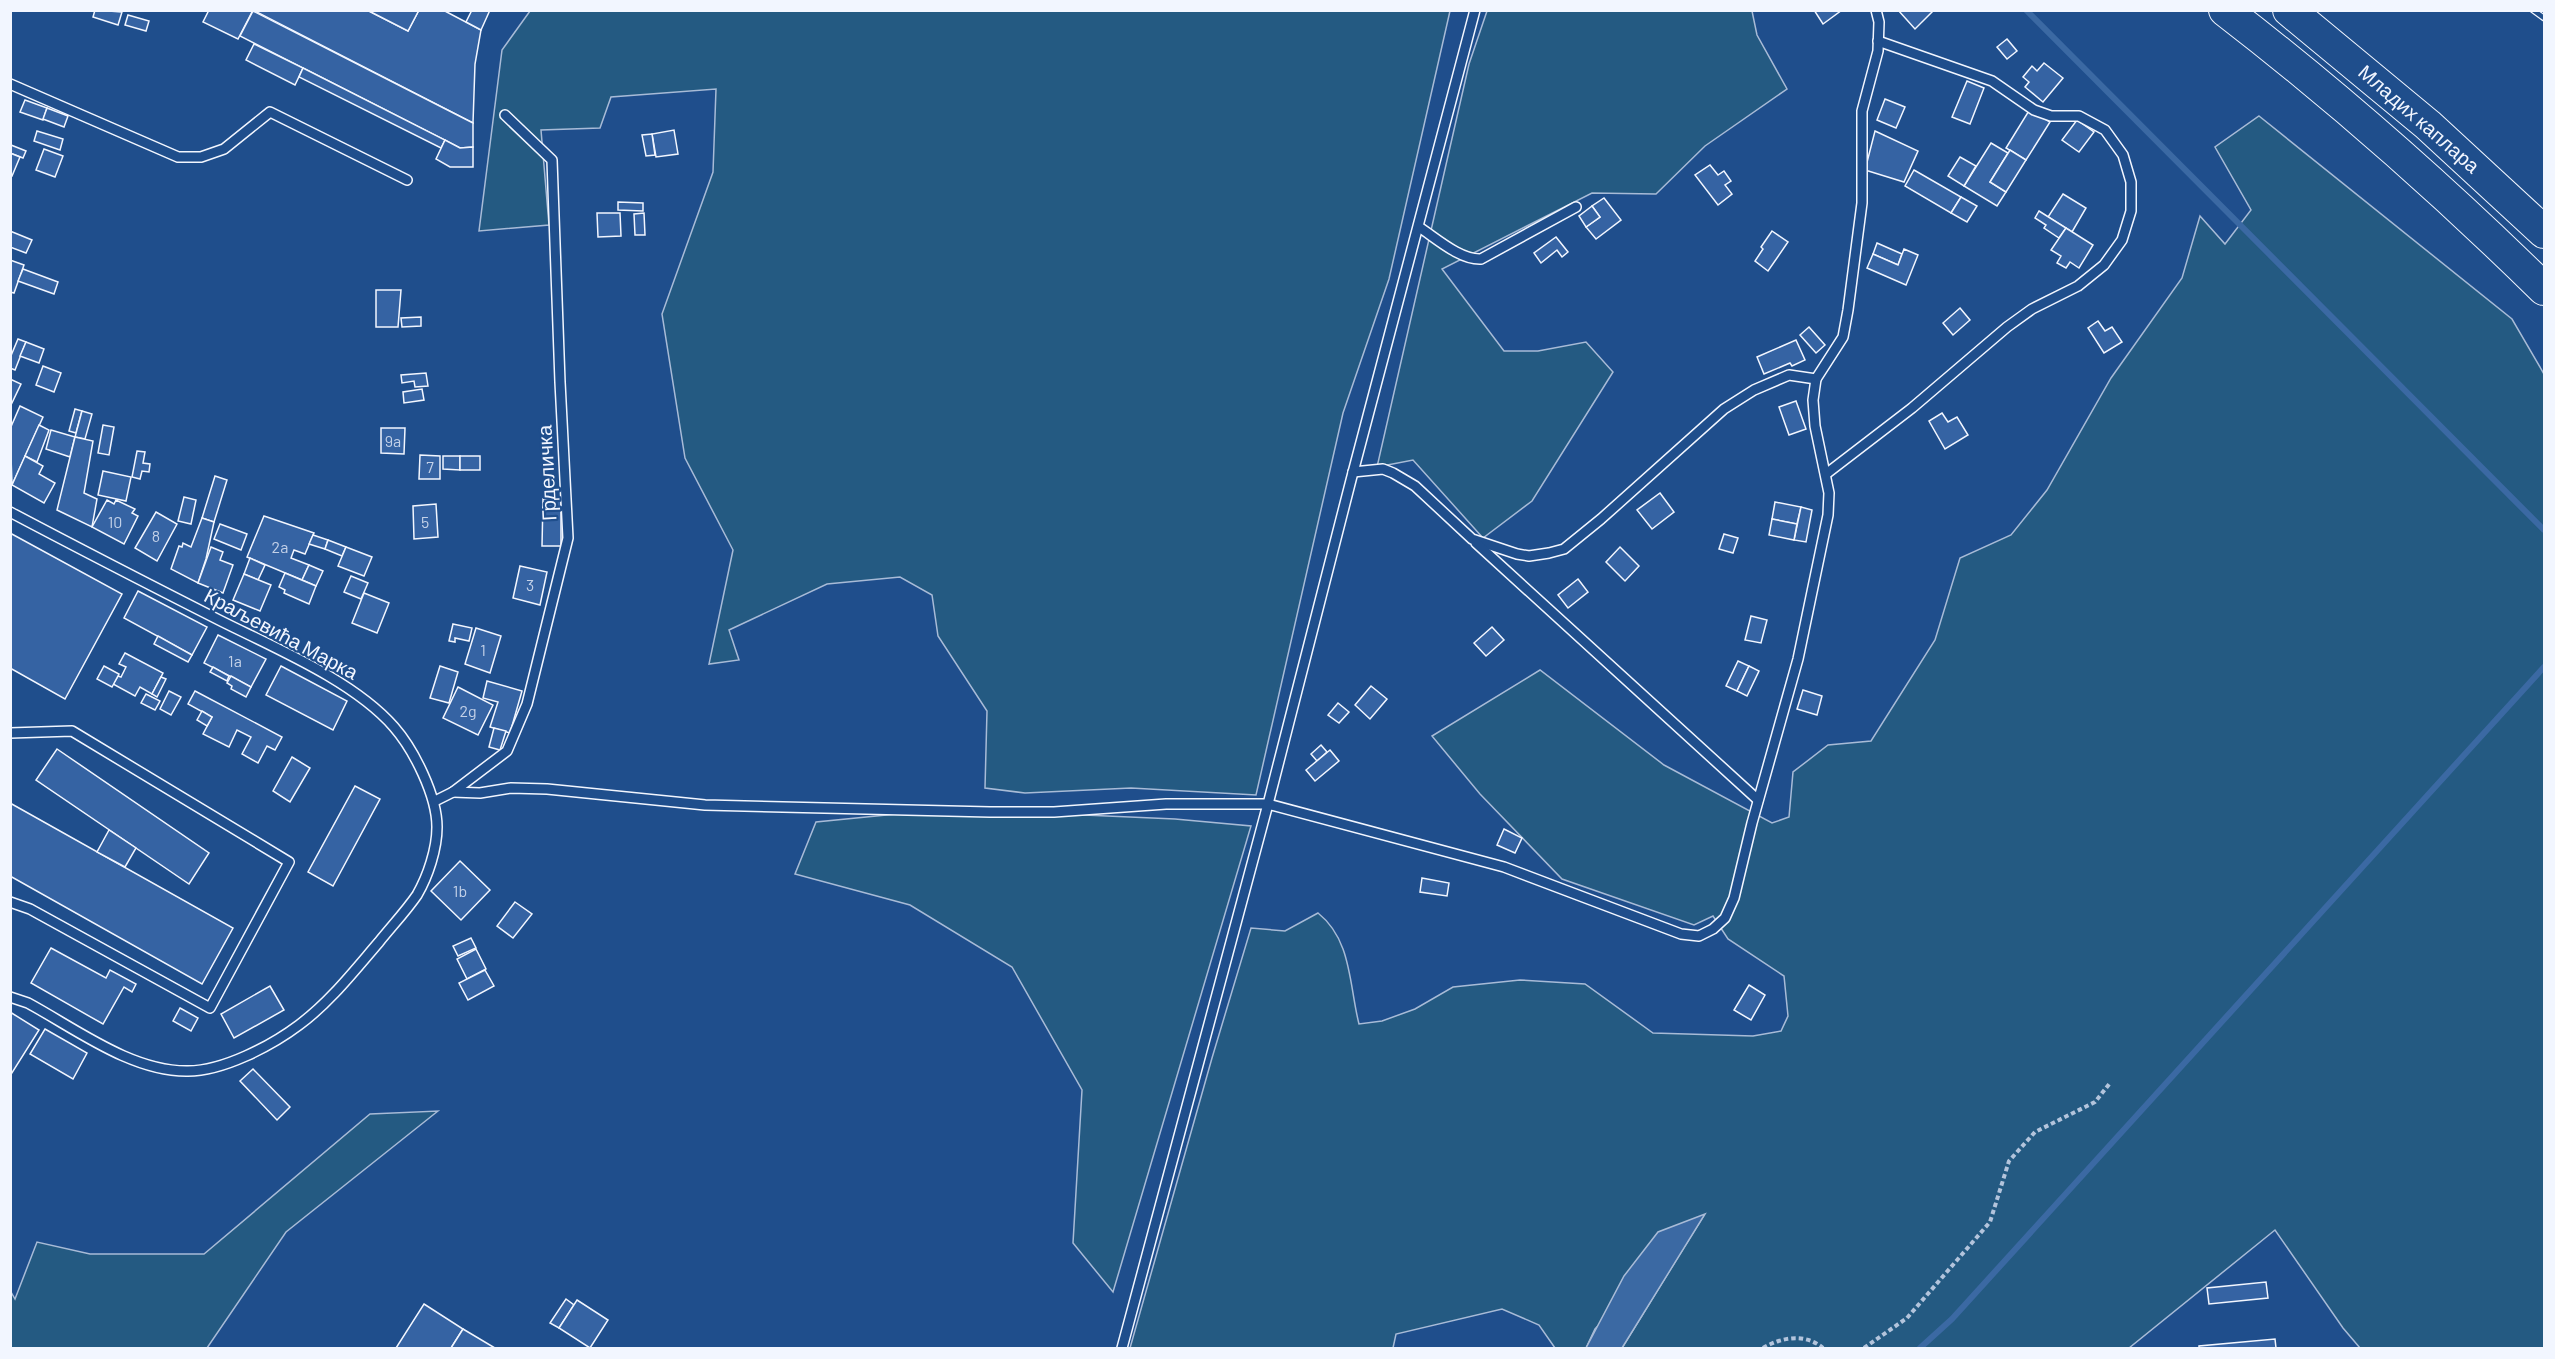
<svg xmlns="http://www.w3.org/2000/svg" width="2555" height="1359" font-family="Barlow,sans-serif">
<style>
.green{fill:#245a82;stroke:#a8bbd7;stroke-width:1.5}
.water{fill:#3b69a3;stroke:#a8bbd7;stroke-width:1.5}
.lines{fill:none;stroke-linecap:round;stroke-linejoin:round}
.stream{stroke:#3b69a3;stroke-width:6}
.building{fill:#3563a3;stroke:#f2f6ff;stroke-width:1.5}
.service-casing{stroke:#f2f6ff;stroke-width:12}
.trunk-casing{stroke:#f2f6ff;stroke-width:34}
.path{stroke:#b3c4dc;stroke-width:4;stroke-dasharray:4.5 3;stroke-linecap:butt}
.service{stroke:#1f4e8c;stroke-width:9}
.trunk{stroke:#1f4e8c;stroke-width:32}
.rail-casing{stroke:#f2f6ff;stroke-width:7}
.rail{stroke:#1f4e8c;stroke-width:4.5;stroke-dasharray:14;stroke-linecap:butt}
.labels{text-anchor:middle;stroke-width:4.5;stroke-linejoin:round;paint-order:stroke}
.number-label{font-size:16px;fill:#c3d1e8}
.street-label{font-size:20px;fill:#f2f6ff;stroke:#1f4e8c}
</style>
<rect width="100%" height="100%" fill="#1f4e8c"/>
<g class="green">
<polygon points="530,11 1450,11 1389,279 1343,413 1256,795 1131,788 1025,793 985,788 987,711 938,636 932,595 900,577 827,584 729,630 739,660 709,664 733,550 685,458 662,314 713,172 716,89 611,97 600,128 541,130 549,225 479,231 502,50"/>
<polygon points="1487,11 1752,11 1757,35 1787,89 1705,146 1656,194 1592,193 1442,269 1504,351 1538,351 1586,342 1613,372 1532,501 1483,538 1413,460 1377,467 1469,64"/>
<path d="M2259,116L2512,319L2544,374V1348H2360L2343,1328L2275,1230L2129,1348H1622L1704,1215L1595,1329L1586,1348H1555L1539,1325L1502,1309L1396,1334L1393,1348H1130L1212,1058L1251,928L1285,931L1318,913C1352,940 1349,985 1359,1024L1382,1021L1415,1009L1453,987L1520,980L1585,984L1653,1033L1753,1036L1781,1031L1788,1016L1784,976L1728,939L1713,916L1694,925L1562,879L1480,794L1432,736L1540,670L1664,765L1772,823L1789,817L1793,772L1828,745L1871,741L1935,640L1960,558L2011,535L2047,490L2111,378L2182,278L2200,216L2225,244L2251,210L2215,147Z"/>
<polygon points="947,809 1175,819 1251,826 1113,1292 1073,1243 1082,1090 1012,967 910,905 795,874 816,822"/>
<polygon points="438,1111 286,1232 207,1348 11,1348 11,1292 15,1299 37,1242 90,1254 204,1254 370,1114"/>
</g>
<polygon class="water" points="1705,1214 1622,1348 1586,1348 1624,1276 1658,1232"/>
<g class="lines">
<g class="stream">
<polyline points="2026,10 2544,530"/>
<polyline points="1920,1348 1952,1319 2544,667"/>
</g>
</g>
<g class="building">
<polygon points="95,10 122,12 118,25 93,17"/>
<polygon points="209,10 253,10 238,39 203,22"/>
<polygon points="253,10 367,10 408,31 419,10 443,10 481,30 475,64 473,123"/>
<polygon points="367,10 419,10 408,31"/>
<polygon points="472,10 490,10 481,30 466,22"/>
<polygon points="1814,10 1842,10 1823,24"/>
<polygon points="1898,10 1934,10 1915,29"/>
<polygon points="253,11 473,123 473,147 460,148 240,36"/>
<polygon points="128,15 149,21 146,31 125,25"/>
<polygon points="2007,39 2017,51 2007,59 1997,47"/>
<polygon points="254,44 303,68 295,85 246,60"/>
<polygon points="2044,63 2063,78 2043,102 2025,87 2029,82 2023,77 2032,66 2037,71"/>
<polygon points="303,68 445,140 441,148 299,77"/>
<polygon points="1967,81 1984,88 1970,124 1952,117"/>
<polygon points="1885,99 1905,107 1896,128 1877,120"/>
<polygon points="25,100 47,108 43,120 20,112"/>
<polygon points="47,108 68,116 64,127 43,119"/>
<polygon points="2030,109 2050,122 2026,160 2006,148"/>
<polygon points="2077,120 2094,132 2079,152 2062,140"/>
<polygon points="674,130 678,154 656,157 652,134"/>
<polygon points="37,131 63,139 60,150 34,141"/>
<polygon points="1875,131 1918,151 1904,182 1865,170"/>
<polygon points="652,134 655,155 646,156 642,135"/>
<polygon points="445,140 460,148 473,147 473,167 450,167 436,159"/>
<polygon points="1991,143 2008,153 1990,182 2006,192 1997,206 1964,186"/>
<polygon points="11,145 26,151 23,158 10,153"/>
<polygon points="44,149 63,156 55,177 36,170"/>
<polygon points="2010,150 2026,160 2006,192 1990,182"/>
<polygon points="10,153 20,157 12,176 10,175"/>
<polygon points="1960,157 1976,166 1964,186 1948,176"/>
<polygon points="1710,165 1718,175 1724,171 1731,181 1725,185 1732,194 1718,205 1695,175"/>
<polygon points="1914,170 1961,197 1951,213 1905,186"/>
<polygon points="2063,194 2086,208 2072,232 2048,217"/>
<polygon points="1961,197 1977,206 1967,222 1951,213"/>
<polygon points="1604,198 1621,220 1596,239 1586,227 1600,217 1592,206"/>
<polygon points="618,202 643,203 643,211 618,210"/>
<polygon points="1592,206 1600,217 1586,227 1579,216"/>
<polygon points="2039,211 2066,228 2059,238 2044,228 2046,225 2035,218"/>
<polygon points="597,213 620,213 621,236 598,237"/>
<polygon points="644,213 645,235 635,235 634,214"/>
<polygon points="2066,228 2093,245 2079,268 2070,262 2066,268 2057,263 2061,256 2051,250"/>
<polygon points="10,231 32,240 26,253 10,247"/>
<polygon points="1772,231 1788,242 1768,271 1755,261 1763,249 1761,247"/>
<polygon points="1556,237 1568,252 1562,257 1557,250 1541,263 1534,253"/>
<polygon points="1877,243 1902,254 1898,265 1873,254"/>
<polygon points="1904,249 1918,255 1906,285 1867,268 1873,254 1898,265"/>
<polygon points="10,260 24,265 14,293 10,292"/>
<polygon points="23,269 58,282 54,294 18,281"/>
<polygon points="376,290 401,290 398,327 376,327"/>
<polygon points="1960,308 1970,320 1953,335 1943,323"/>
<polygon points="421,317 421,326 402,327 401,318"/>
<polygon points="2098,321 2105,331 2112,327 2122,342 2104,353 2088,328"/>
<polygon points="1809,327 1825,345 1816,353 1800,335"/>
<polygon points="18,339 26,342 15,370 10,368 10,358"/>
<polygon points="1796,340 1805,360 1792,366 1790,363 1764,374 1757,357"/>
<polygon points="26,342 44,349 39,363 20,356"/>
<polygon points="43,366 61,373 54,392 36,385"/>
<polygon points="426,373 428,386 415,387 414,381 402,383 401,375"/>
<polygon points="10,379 21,384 10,407"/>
<polygon points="422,389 424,400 404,403 403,392"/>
<polygon points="1796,401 1806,429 1789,435 1779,407"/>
<polygon points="20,406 43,417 12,485 10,429"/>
<polygon points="75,409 82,411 76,433 69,431"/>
<polygon points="82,411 92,414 85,439 75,437"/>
<polygon points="1942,413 1948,422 1957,417 1968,435 1945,449 1929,421"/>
<polygon points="39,425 49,430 37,462 25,456"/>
<polygon points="103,425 114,427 109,455 98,453"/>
<polygon points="381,428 405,428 404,454 381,453"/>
<polygon points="51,430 75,437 70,457 46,449"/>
<polygon points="75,437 93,441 84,493 97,499 92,527 57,510"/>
<polygon points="137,451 145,452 143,463 150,464 149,472 142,471 140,479 132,477"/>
<polygon points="420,455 440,456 440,479 419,479"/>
<polygon points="25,456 43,466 39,474 55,483 44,503 12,485"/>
<polygon points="443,456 460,456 460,470 443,469"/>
<rect x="460" y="456" width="20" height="14"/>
<polygon points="103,471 131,477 126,501 98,495"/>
<polygon points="215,476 227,480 214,522 202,518"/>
<polygon points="1660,493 1674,512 1652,529 1637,510"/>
<polygon points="184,497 196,500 191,524 178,521"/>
<polygon points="543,499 561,500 561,546 542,546"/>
<polygon points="107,500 114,504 116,500 135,509 132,513 138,516 124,544 92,527"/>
<polygon points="1775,502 1801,507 1797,524 1772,519"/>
<polygon points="436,504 438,537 414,539 413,506"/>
<polygon points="1801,507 1812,510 1806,542 1794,540"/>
<polygon points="156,512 177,524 157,561 135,548"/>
<polygon points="264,516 314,533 305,554 294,550 291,558 309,565 302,580 247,557"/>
<polygon points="202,518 214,522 206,559 198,583 171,569 179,546 182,547 183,543 191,547"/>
<polygon points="1772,519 1797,524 1794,540 1769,535"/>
<polygon points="220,524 247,534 241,550 214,539"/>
<polygon points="10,533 122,594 65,699 10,668"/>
<polygon points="1724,534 1738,538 1733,553 1719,549"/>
<polygon points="313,535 328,540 325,549 309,544"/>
<polygon points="328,540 346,547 342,556 325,549"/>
<polygon points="211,547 223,552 220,560 233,565 223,593 198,583"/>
<polygon points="346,547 372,557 364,576 338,566"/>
<polygon points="1620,547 1639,566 1625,581 1606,562"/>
<polygon points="250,558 265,565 258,580 244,574"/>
<polygon points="309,565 323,571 316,586 302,580"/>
<polygon points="520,566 547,572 540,605 513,598"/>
<polygon points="285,573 316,586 309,604 284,593 285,590 279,587"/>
<polygon points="244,574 271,585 260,611 233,600"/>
<polygon points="351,576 368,583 361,599 344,592"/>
<polygon points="1578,579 1588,592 1568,608 1558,595"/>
<polygon points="138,591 207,627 192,655 124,618"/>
<polygon points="364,593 389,603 377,633 352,623"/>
<polygon points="1751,616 1767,620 1761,643 1745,640"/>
<polygon points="453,624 472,628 469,641 455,638 455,642 449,641"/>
<polygon points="1492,627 1504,640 1486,656 1474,643"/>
<polygon points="476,628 501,636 490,673 465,664"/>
<polygon points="218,635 266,659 251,687 204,663"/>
<polygon points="158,636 192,655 188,662 154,644"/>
<polygon points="125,653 163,673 152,694 140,687 135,696 113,684 118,676 121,677 126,667 119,664"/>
<polygon points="1738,661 1749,666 1737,691 1726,686"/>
<polygon points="104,666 119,674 112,687 97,679"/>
<polygon points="281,666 347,701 333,730 266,695"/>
<polygon points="440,666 458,672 449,703 430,698"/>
<polygon points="1749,666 1759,671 1747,696 1737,691"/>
<polygon points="213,667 229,676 227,681 210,672"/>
<polygon points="231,676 251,687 246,697 231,689 232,686 227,683"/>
<polygon points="161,677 166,679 157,697 152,694"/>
<polygon points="487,681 522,691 510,733 490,727 498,702 483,698"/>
<polygon points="1371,686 1387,699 1370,719 1355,705"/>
<polygon points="458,687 493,705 478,735 443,718"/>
<polygon points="1803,690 1822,696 1817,715 1797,709"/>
<polygon points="169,691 181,697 171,715 160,709"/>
<polygon points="195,691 282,737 275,750 267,746 258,763 242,754 251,737 237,730 229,747 203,734 212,717 188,704"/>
<polygon points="146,694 160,701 155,710 141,703"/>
<polygon points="1338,703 1349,712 1339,723 1328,715"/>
<polygon points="202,711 212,717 207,726 197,720"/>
<polygon points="494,728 506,731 500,750 489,747"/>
<polygon points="1321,745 1327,752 1317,761 1311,754"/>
<polygon points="57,749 209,853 189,884 36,780"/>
<polygon points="1330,750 1339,761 1315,781 1306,770"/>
<polygon points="292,757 310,768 290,802 273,791"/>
<polygon points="355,786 380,799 333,886 308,872"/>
<polygon points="10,803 233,928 202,984 10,876"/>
<polygon points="1504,829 1522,838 1515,853 1497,845"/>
<polygon points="109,830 136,848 125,867 97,852"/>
<polygon points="460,861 490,890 461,920 431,891"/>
<polygon points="1422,878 1449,883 1447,896 1420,892"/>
<polygon points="515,902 532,914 513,938 497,926"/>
<polygon points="471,938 476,948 458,956 453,946"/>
<polygon points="51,948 106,978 110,970 136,984 132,992 124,987 103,1024 31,983"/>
<polygon points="476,949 486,969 467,979 457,959"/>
<polygon points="485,970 494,986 468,1000 459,983"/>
<polygon points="1749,985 1765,995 1751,1020 1734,1010"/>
<polygon points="270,986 284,1010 234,1038 221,1014"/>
<polygon points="180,1008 198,1018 191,1031 173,1021"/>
<polygon points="10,1012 39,1030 10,1076"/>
<polygon points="45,1029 87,1053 73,1079 30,1054"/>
<polygon points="253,1069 290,1107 277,1120 240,1081"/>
<polygon points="2266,1282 2268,1298 2209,1304 2207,1288"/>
<polygon points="566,1299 574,1305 559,1328 550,1323"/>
<polygon points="577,1300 608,1320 590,1348 559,1328"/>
<polygon points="424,1304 463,1329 451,1348 396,1348"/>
<polygon points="463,1329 495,1348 451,1348"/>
<polygon points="2275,1339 2276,1348 2199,1348 2199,1346"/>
</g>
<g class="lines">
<g class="service-casing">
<g id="service">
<polyline points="10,84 178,157 201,157 224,149 270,112 407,180"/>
<path d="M1419,227C1436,238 1460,260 1481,259L1576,207"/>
<polyline points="1353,472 1383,469 1393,473 1415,486 1472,539 1517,554 1529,556 1549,553 1564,549 1601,519 1724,409 1754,390 1789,375 1816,379"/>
<polyline points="1826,474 1912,408 2007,327 2032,309 2078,286 2104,265 2122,240 2131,211 2131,182 2123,155 2105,130 2079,116 2051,116 2034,110 1992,81 1878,41"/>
<path d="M10,512C80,549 150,585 221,621C275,648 354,681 394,727C414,750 437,796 437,827C437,849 428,876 417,895C406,911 391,927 379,942C354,971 330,1002 299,1025C271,1046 223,1071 188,1071C132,1072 76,1029 28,1003L10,997"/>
<polyline points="1476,543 1758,800"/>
<polyline points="10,733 72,731 289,862 210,1008 30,909 10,902"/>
<polyline points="453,792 480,793 511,788 547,789 705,805 990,812 1054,812 1166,804 1268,804 1351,480 1475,10"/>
<polyline points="435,801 453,792 507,751 527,704 568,538 560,382 552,160 505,115"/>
<polyline points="1122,1348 1268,804 1504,867 1681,934 1699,936 1713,929 1725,918 1734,898 1752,823 1798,659 1828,515 1829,493 1815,426 1813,400 1816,379 1843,337 1848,310 1862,203 1862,111 1878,51 1879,22 1876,10"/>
</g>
</g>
<g class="trunk-casing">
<g id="trunk">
<path d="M2225,10C2338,97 2443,190 2544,289"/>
<polyline points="2289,10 2428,125 2544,232"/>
</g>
</g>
<g class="path">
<path d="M1763,1348C1782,1337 1805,1333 1823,1348"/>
<polyline points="1864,1348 1907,1318 1990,1222 2009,1161 2035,1132 2095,1102 2110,1083"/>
</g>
<use href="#service" class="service"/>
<use href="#trunk" class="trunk"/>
<g class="rail-casing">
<polyline id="rail" points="2533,10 2544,18"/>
</g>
<use href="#rail" class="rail"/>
</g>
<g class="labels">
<g class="number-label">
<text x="393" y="447">9a</text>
<text x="430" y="473">7</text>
<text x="115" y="528">10</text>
<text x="425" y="528">5</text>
<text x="156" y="542">8</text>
<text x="280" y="553">2a</text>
<text x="530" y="591">3</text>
<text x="483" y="656">1</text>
<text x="235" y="667">1a</text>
<text x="468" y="717">2g</text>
<text x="460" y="897">1b</text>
</g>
<g class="street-label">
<text transform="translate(2419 119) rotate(41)" y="7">Младих каплара</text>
<text transform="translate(547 473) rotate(-93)" y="7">Грделичка</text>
<text transform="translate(281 634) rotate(28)" y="7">Краљевића Марка</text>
</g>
</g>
<rect width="2555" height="1359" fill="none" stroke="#f2f6ff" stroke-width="24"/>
</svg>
